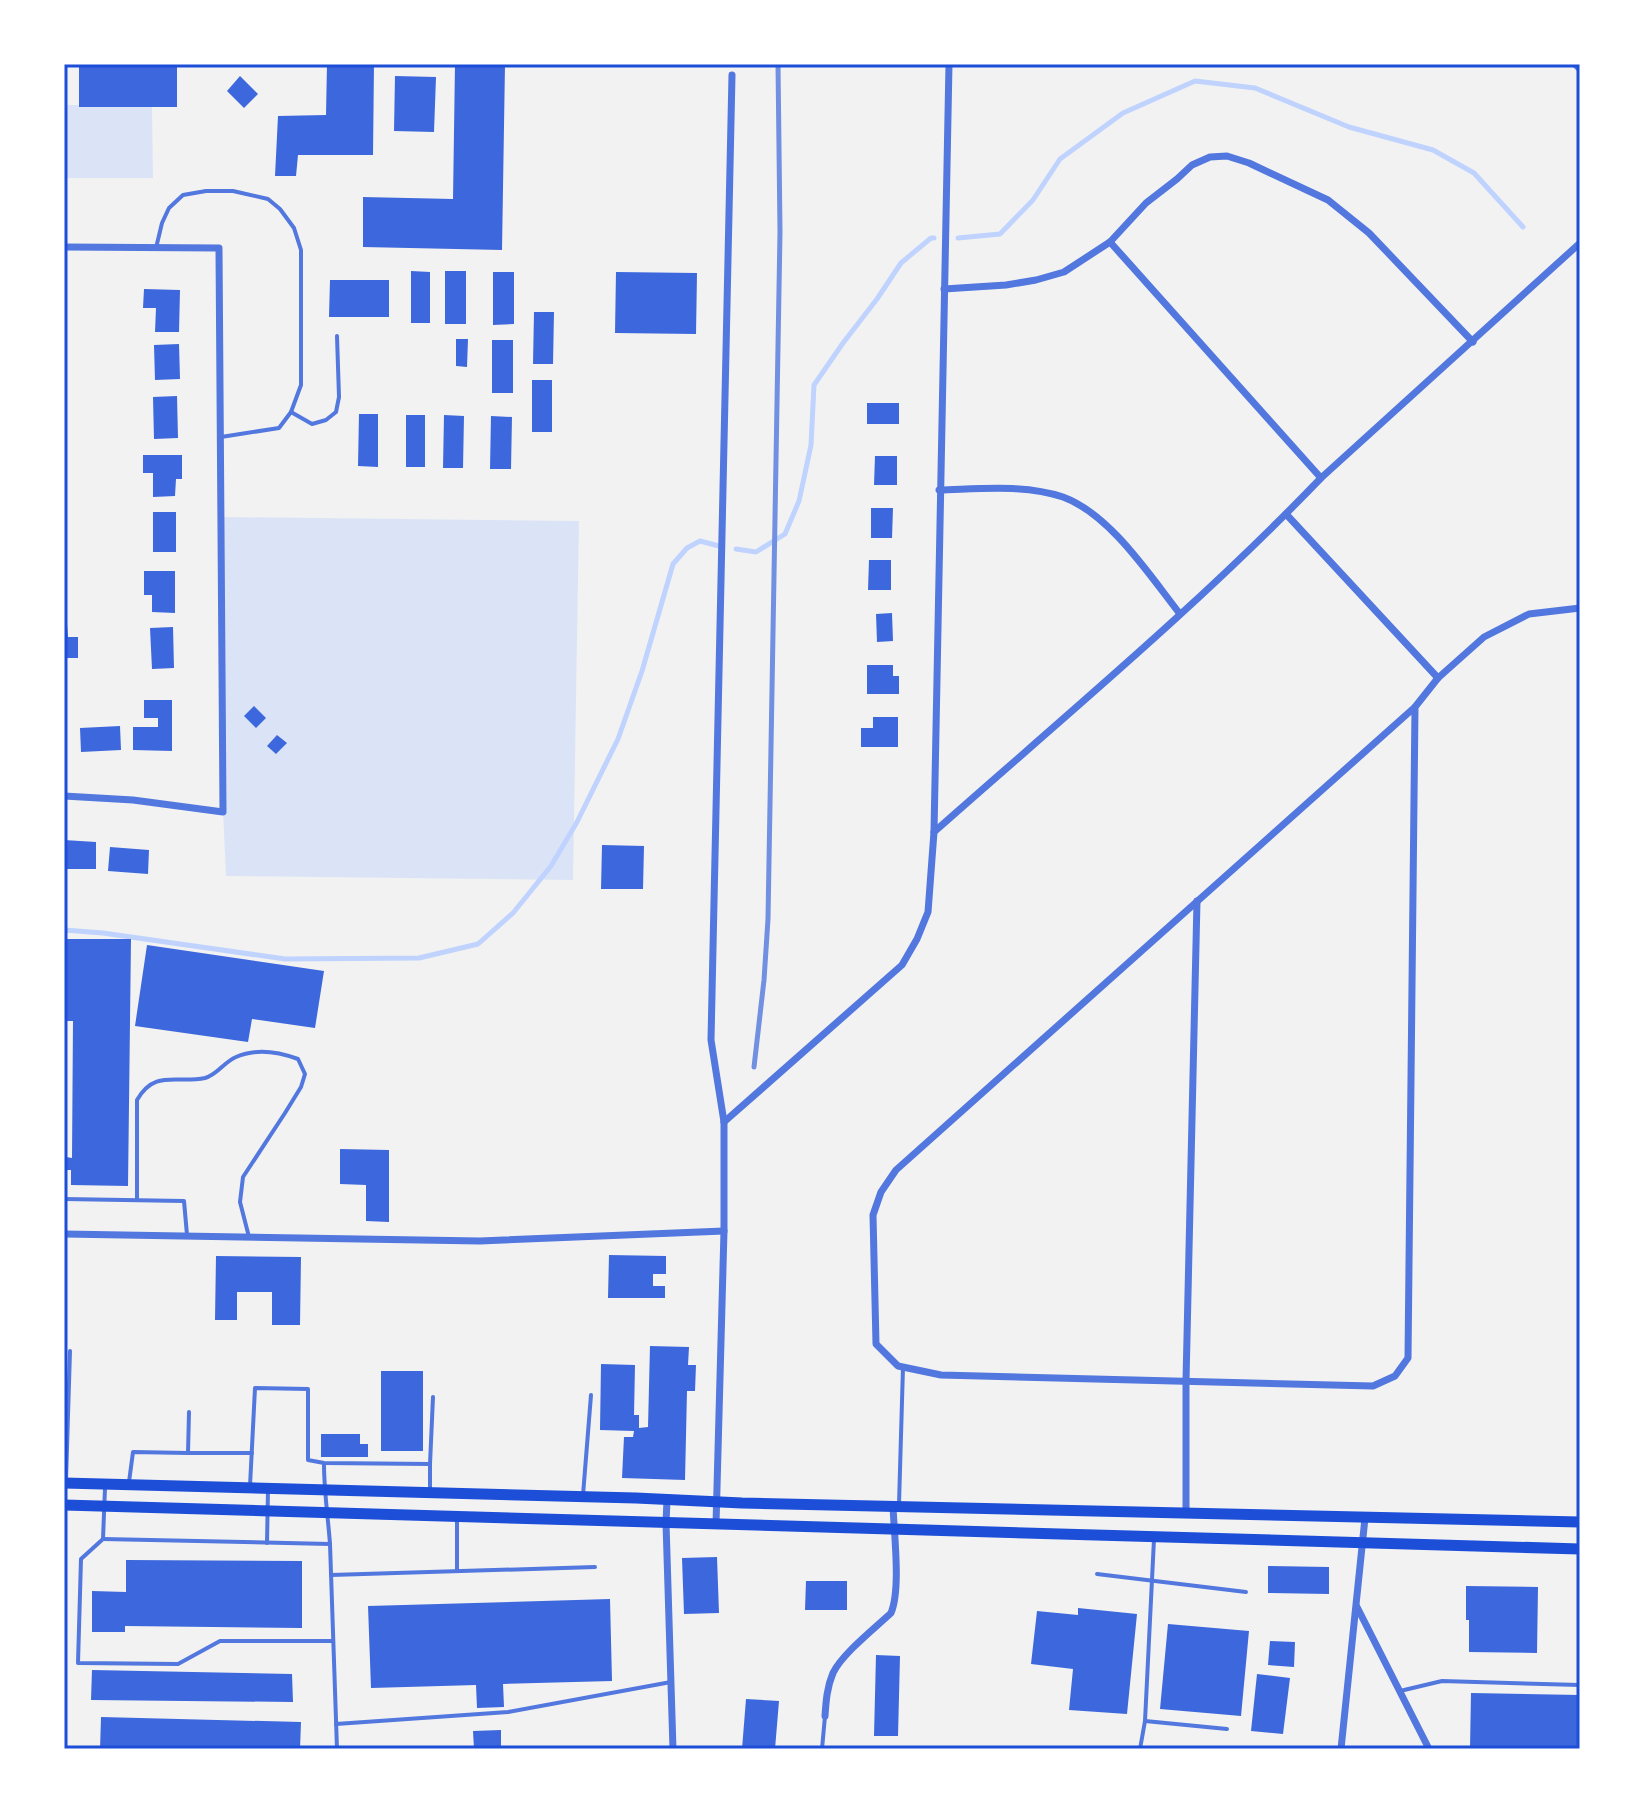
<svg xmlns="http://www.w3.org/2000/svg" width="1644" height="1813" font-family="'Fira Sans Condensed',sans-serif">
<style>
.green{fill:#dbe4f7}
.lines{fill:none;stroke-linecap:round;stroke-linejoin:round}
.stream{stroke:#bfd3fe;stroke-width:5}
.building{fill:#3d67dc}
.service{stroke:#5277de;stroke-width:4}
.minor{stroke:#5277de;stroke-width:7}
.secondary{stroke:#1d4ed8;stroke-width:11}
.rail{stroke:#7290e2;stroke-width:5}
.neatline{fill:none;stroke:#1d4ed8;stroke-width:3}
</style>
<rect width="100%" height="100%" fill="#f2f2f2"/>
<g class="green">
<polygon points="64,105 79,105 80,107 152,107 153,178 64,178"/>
<polygon points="222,517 579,521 573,880 226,876 223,812"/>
</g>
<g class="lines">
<g class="stream">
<polyline points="958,238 1000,234 1033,200 1060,159 1123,113 1195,81 1255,88 1349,127 1433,150 1474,173 1523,227"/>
<polyline points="736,549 756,552 785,534 799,501 811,445 814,385 843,343 877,299 901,263 931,238 934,238"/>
<polyline points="64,930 103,933 285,959 419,958 478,944 513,913 551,866 577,822 618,739 642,671 673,564 687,548 700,541 719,546"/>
</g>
</g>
<g class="building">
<rect x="79" y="64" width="98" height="43"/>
<polygon points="327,64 374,64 373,155 298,155 296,176 275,176 278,116 326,115"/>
<polygon points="455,64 505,64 502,250 363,247 363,197 453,199"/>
<polygon points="240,76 258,94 244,108 227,91"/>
<polygon points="395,76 436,77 434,132 394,131"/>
<polygon points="411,271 430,272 430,323 411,323"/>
<rect x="445" y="271" width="21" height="53"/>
<polygon points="493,272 514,272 514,324 493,325"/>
<polygon points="616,272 697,273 696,334 615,333"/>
<polygon points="330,280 389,280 389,317 329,317"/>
<polygon points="144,289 180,290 179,332 155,332 156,308 143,308"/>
<polygon points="534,312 554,312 553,364 533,364"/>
<polygon points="456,339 468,339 467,367 456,366"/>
<rect x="492" y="340" width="21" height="53"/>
<polygon points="179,344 180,379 155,380 154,345"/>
<rect x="532" y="380" width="20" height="52"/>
<polygon points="177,396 178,438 154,439 153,397"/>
<rect x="867" y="403" width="32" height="21"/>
<polygon points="359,414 378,414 378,467 358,466"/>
<rect x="406" y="415" width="19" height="52"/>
<polygon points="444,415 464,416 463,468 443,468"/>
<polygon points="491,416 512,417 511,469 490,469"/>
<polygon points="143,455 182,455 182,479 176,479 175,496 153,497 153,473 143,473"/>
<polygon points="875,456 897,456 897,485 874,485"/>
<polygon points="871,508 893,508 892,538 871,538"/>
<rect x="153" y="512" width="23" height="40"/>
<polygon points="869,560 891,560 891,590 868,590"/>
<polygon points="144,571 175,571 175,613 152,612 152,595 144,595"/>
<polygon points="892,613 893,641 877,642 876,614"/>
<polygon points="64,624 67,624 68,637 78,637 78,658 64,658"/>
<polygon points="173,627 174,668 152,669 150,628"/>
<polygon points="867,665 893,665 893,676 899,676 899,694 867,694"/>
<polygon points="144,700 172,700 172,751 133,750 133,727 158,727 158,718 144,718"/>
<polygon points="254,706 266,718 256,728 244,716"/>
<polygon points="873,717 898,717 898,747 861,747 861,728 873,728"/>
<polygon points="120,726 121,750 81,752 80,728"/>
<polygon points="277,735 287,743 276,754 267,746"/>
<polygon points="64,840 96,842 96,869 64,869"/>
<polygon points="602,845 644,846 643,889 601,889"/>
<polygon points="110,847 149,850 148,874 108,871"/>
<polygon points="64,939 131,939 128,1186 71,1185 71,1170 66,1170 66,1157 72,1158 73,1021 64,1021"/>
<polygon points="147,945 324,971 315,1028 252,1019 248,1042 135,1026"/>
<polygon points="340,1149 389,1150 389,1222 366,1221 366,1185 340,1184"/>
<polygon points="609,1255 666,1256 666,1274 653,1274 653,1286 665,1286 665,1298 608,1298"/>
<polygon points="216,1256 301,1257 300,1325 272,1325 272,1292 237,1292 237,1320 215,1320"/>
<polygon points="650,1346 689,1347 688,1365 696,1365 695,1391 687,1391 685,1480 622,1478 624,1437 633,1437 634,1431 600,1430 601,1364 635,1365 634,1415 639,1415 639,1428 648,1427"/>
<rect x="381" y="1371" width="42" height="80"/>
<polygon points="321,1434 360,1434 360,1444 368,1444 368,1457 321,1457"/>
<polygon points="717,1557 719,1613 684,1614 682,1558"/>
<polygon points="126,1560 302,1561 302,1628 125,1626 125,1632 92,1632 92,1591 126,1592"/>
<polygon points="1268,1566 1329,1567 1329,1594 1268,1593"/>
<polygon points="806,1581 847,1581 847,1610 805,1610"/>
<polygon points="1466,1586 1538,1587 1537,1653 1469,1652 1469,1620 1466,1620"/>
<polygon points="610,1599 612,1681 503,1684 504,1707 477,1708 476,1685 371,1688 368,1606"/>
<polygon points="1078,1608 1137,1614 1127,1714 1069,1710 1073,1669 1031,1664 1037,1611 1078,1615"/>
<polygon points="1168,1624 1249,1631 1241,1716 1160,1709"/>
<polygon points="1270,1641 1295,1642 1294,1667 1268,1665"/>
<polygon points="876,1655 900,1656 898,1736 874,1736"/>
<polygon points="92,1670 292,1674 293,1702 91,1700"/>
<polygon points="1257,1674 1290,1678 1283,1734 1251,1731"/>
<polygon points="1471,1693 1580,1695 1580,1749 1470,1749"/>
<polygon points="746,1699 779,1701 775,1749 742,1749"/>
<polygon points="101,1717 301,1722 300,1749 100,1749"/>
<polygon points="501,1730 501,1749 474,1749 473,1731"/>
</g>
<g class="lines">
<g class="service">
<polyline points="156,248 162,223 169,208 183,195 206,191 233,191 268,199 280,209 294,228 301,250 301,385 291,412 279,428 221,437"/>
<polyline points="291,412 312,424 326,420 336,412 339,397 337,336"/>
<polyline points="64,1199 184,1201 187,1235"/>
<path d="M137,1200V1100C155,1069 176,1084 205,1078C217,1075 224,1062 236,1057C256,1048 279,1052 298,1059L305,1074L301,1087L285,1113L243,1177L240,1202L249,1237"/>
<polyline points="188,1453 252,1453"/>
<path d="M324,1464C324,1491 328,1517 330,1544L337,1749"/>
<polyline points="430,1464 433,1397"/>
<polyline points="66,1480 70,1351"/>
<polyline points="129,1482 133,1452 188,1453 189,1412"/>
<polyline points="250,1486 255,1388 308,1389 308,1460 324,1463 430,1464 430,1491"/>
<polyline points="105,1488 103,1539 81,1559 78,1663 178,1664 220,1641 333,1641"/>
<polyline points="583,1495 591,1395"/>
<polyline points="899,1504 903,1367"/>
<polyline points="457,1518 457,1571"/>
<polyline points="103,1539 330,1544"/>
<polyline points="267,1543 268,1489"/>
<polyline points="1097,1574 1246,1592"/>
<polyline points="331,1575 595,1567"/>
<polyline points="1400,1691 1442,1681 1580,1685"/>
<polyline points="1145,1721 1227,1729"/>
<polyline points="336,1724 508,1712 671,1682"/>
<polyline points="822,1749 825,1716"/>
<polyline points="1081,1749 1083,1749"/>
<polyline points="1140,1749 1145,1721 1154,1539"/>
</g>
<g class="minor">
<polyline points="1575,64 1580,69"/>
<polyline points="1110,242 1321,478"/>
<polyline points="64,247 219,248 223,812 133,800 64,796"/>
<polyline points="944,289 1006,285 1036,280 1064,272 1110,242 1146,203 1177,179 1192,165 1210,157 1227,156 1249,163 1328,200 1369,233 1473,342"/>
<path d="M939,490C979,489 1024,484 1063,497C1110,514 1150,576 1180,614"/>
<polyline points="1286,514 1438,678"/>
<polyline points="1415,707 1408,1358 1395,1376 1373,1386 941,1375 898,1366 876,1344 873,1215 881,1192 896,1170 1415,707 1438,678 1484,637 1529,614 1580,608"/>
<path d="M934,832C1065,716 1200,604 1321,478L1580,243"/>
<polyline points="724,1122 902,965 917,939 928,912 934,832 949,64"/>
<polyline points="64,1234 480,1241 724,1231"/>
<polyline points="667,1500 666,1523 673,1749"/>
<polyline points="1186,1512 1186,1381 1197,901"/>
<polyline points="716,1524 724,1231 724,1122 711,1040 732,75"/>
<polyline points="1357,1607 1429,1749"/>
<path d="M825,1716C826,1701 827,1687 833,1673C842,1654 875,1628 891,1613C901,1589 894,1534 893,1506"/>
<polyline points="1341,1749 1365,1518"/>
</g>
<g class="secondary">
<polyline points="64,1483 636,1498 742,1503 1580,1522"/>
<polyline points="64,1505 1580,1549"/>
</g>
<polyline class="rail" points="754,1067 764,980 768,919 780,232 778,64"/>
</g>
<rect width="1644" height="1813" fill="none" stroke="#ffffff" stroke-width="132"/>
<rect x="66" y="66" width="1512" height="1681" class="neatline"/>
</svg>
